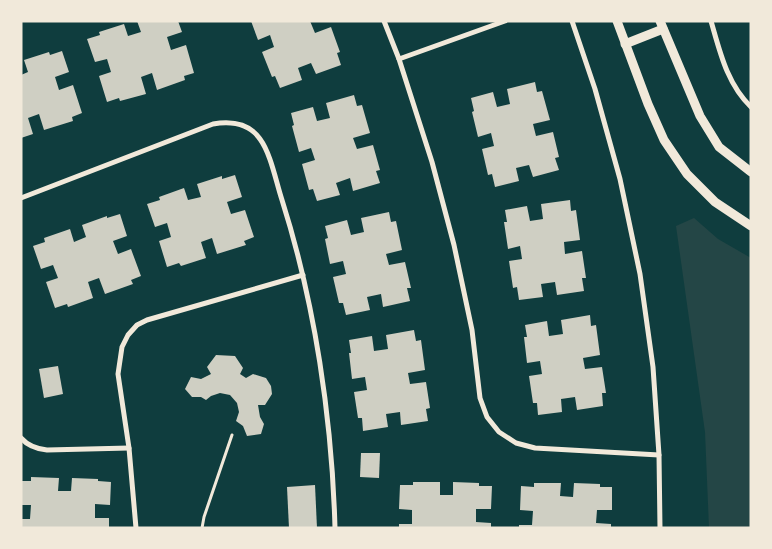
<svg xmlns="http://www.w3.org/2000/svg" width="772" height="549" font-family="Signika,sans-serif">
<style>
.green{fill:#244646}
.building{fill:#cfcfc3}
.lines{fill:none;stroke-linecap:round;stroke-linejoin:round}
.path{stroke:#f1e9da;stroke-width:3}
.minor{stroke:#f1e9da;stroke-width:5}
.tertiary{stroke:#f1e9da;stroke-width:9}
</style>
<rect width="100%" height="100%" fill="#0f3d3e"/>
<polygon class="green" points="694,218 718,239 751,258 751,528 709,528 705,432 676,226"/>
<g class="building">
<polygon points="137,21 178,21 182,32 167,37 171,50 186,45 194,73 184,76 185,80 157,90 152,73 141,77 146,94 120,101 119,98 107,102 99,76 111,72 107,59 95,62 87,39 100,35 99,32 124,24 128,36 141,32"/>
<polygon points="251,21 310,21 315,33 331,27 340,52 337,53 341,65 316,74 311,63 298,68 302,80 280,88 275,76 272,77 262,52 274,47 270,35 258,40"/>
<polygon points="62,51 69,72 55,77 59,90 73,85 82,113 72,117 73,121 44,130 39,114 28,118 33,134 21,138 21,75 28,72 24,60 49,52 50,55"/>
<polygon points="535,82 537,92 542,91 550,120 533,124 536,136 553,132 559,157 555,158 559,170 533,177 529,165 516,168 519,181 495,187 492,174 488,175 482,149 494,146 491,133 478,137 472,112 474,111 471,98 493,92 497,107 510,104 507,89"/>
<polygon points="354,95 357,106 362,105 370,133 353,138 357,149 373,145 380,170 376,171 380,183 353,191 350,178 336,183 340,195 317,201 313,189 309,190 302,164 315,160 311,148 299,152 292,126 294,125 291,113 313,107 317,121 330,118 326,103"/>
<polygon points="235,175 242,197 227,202 231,214 245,210 254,237 244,241 246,245 217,254 212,238 201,242 206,258 181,266 179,263 167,267 159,241 171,237 167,223 155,227 147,204 160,200 159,197 184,188 188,200 201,197 197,184 222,176 222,179"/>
<polygon points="570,200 571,211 576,210 580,240 564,242 565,254 582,251 586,278 582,278 584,291 557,295 555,282 541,284 543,297 519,300 517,287 513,288 509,261 522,259 520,246 508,249 504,222 507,222 505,210 527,206 530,221 543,219 541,204"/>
<polygon points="389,212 391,222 396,221 402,250 386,254 389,265 405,262 411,288 407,288 410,301 383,307 381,294 367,297 370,310 346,315 343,303 339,303 333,277 346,274 343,261 330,264 325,239 328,238 325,226 347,220 351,235 364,232 361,218"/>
<polygon points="120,214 127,236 113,241 118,254 131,249 141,276 131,280 133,284 105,294 99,278 88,282 93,298 68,307 67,304 55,308 46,282 58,278 53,265 41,269 33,246 45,242 44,238 70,229 74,242 86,237 82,225 107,216 107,218"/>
<polygon points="590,315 591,326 596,325 600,355 583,358 585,369 602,367 606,393 602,393 603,406 577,410 575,397 561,399 562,412 538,415 537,403 533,403 529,376 542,374 540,361 527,363 524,337 527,337 525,325 547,321 549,336 563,334 561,320"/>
<polygon points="414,330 416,341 421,340 425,370 408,373 410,384 426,382 430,408 426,409 428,421 401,425 400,412 386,414 388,427 363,431 362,418 358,418 354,392 367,390 365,377 352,379 349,353 351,353 349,340 372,336 374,351 388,349 386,335"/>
<polygon points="216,355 235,356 243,368 240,374 246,378 253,374 266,378 271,386 272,394 265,405 258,405 260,417 264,424 261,434 247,436 243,426 236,421 239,412 237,403 230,395 220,393 211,396 206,400 201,397 192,397 185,389 191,377 201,379 211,374 207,367"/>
<polygon points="58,366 63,394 44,398 39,369"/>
<polygon points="361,453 380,453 379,478 360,477"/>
<polygon points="31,477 59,478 58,491 71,491 72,478 98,479 98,481 111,482 110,505 95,504 95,518 109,518 109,528 21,528 21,519 30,519 31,505 21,505 21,481 31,481"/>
<polygon points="413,482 440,482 440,495 453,495 453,482 479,483 479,486 492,486 491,509 476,509 476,522 491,523 491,528 399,528 399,524 412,524 412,510 399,509 400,485 413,485"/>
<polygon points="534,483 561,483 560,496 573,497 574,483 600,484 600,487 612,487 612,510 597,510 596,523 611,524 611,528 519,528 519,525 532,525 533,511 520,510 521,486 534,487"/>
<polygon points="315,485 317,528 289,528 287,487"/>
</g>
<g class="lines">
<polyline class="path" points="202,528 204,517 232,435"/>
<g class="minor">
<polyline points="384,21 399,59 432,162 454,245 472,330 480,398 487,417 499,432 516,443 535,448 659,455"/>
<polyline points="572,21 595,89 620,179 640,274 653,367 659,455 660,528"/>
<path d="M711,21C720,52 727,84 751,107"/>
<polyline points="399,59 505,21"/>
<path d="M21,198L213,124C231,121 249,123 260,139C271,154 276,182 282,200C315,304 332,419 335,528"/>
<path d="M21,438C28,446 37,449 47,450L129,448"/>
<polyline points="136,528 129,448 118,374 122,347 128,335 137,325 147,320 303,275"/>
</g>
<g class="tertiary">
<polyline points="617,21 648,104 664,140 687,174 715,202 751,226"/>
<polyline points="660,21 700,116 719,147 751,172"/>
<polyline points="625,44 663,29"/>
</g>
</g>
<rect width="772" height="549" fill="none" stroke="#f1e9da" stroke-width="45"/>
</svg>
